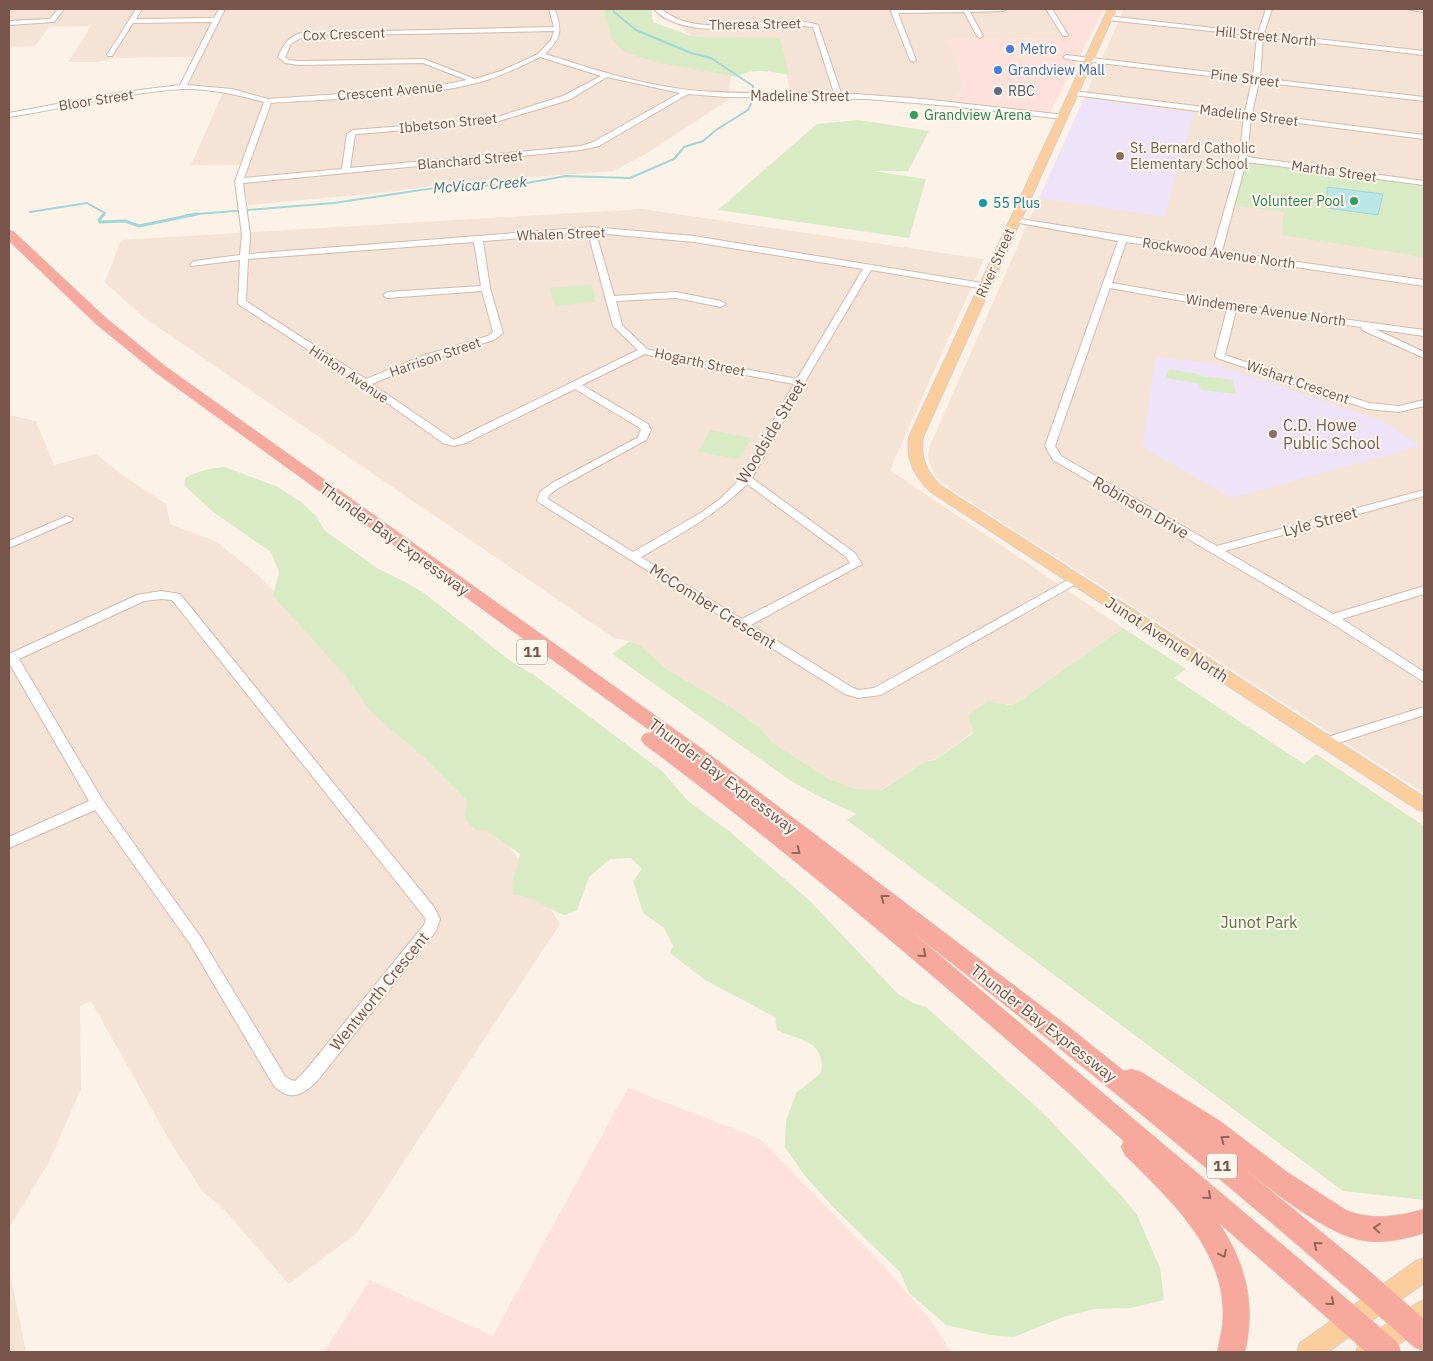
<svg xmlns="http://www.w3.org/2000/svg" width="1433" height="1361" font-family="'IBM Plex Sans',sans-serif">
<style>
.residential{fill:#f5e3d5}
.commercial{fill:#fde1da}
.education{fill:#efe3f9}
.green{fill:#d9ebc4}
.water{fill:#bae6e7;stroke:#a0d7d9}
.lines{fill:none;stroke-linecap:round;stroke-linejoin:round}
.stream-far1{stroke:#a0d7d9;stroke-width:2}
.stream{stroke:#a0d7d9;stroke-width:3}
.minor-casing{stroke:#d2baaf;stroke-width:2}
.major-casing{stroke:#d9cfcc;stroke-width:2}
.highway-casing{stroke:#d9cfcc;stroke-width:1}
.minor{fill:#fff;fill-rule:evenodd}
.major{fill:#fcce9e;fill-rule:evenodd}
.highway{fill:#f8a99d;fill-rule:evenodd}
.oneway{stroke:#92665b}
.shop-dot{fill:#3f7fe0;stroke:#fff6ee;stroke-width:2}
.service-dot{fill:#5c6f8a;stroke:#fff6ee;stroke-width:2}
.leisure-dot{fill:#2e9e5b;stroke:#fff6ee;stroke-width:2}
.education-dot{fill:#8d6e63;stroke:#fff6ee;stroke-width:2}
.culture-dot{fill:#0f9aa8;stroke:#fff6ee;stroke-width:2}
.labels{text-anchor:middle;stroke-width:4;stroke-linejoin:round;paint-order:stroke}
.far-street-label{font-size:14px;fill:#78554a;stroke:#fff6ee}
.far-shop-label{font-size:14px;fill:#366cbe;stroke:#fff6ee;text-anchor:start}
.far-service-label{font-size:14px;fill:#4e5e75;stroke:#fff6ee;text-anchor:start}
.far-leisure-label{font-size:14px;fill:#27864d;stroke:#fff6ee;text-anchor:start}
.far-education-label{font-size:14px;fill:#785e54;stroke:#fff6ee;text-anchor:start}
.far-culture-label{font-size:14px;fill:#0d838f;stroke:#fff6ee;text-anchor:start}
.far-water-label{font-size:15px;font-style:italic;fill:#3d7a7d;stroke:#fff6ee}
.shield{fill:#fff6ee;stroke:#a0857b;stroke-width:1}
.shield-label{font-size:15px;font-weight:bold;fill:#78554a}
.education-label{font-size:16px;fill:#785e54;stroke:#fff6ee;text-anchor:start}
.street-label{font-size:16px;fill:#78554a;stroke:#fff6ee}
.park-label{font-size:16px;fill:#57783f;stroke:#fff6ee}
</style>
<rect width="100%" height="100%" fill="#fdf2e7"/>
<g class="residential">
<polygon points="9,9 603,9 611,33 620,48 642,58 731,76 728,100 646,154 613,171 450,183 398,191 248,205 244,185 248,165 191,165 225,88 188,87 202,57 118,58 97,62 68,62 91,26 49,27 35,46 9,47"/>
<polygon points="653,9 1105,9 1104,10 1058,11 1074,38 947,39 957,62 963,87 952,102 864,94 790,92 780,38 691,36 680,26 660,18"/>
<polygon points="1124,9 1424,9 1424,793 955,492 936,478 928,458 929,448 1039,198 1193,113 1084,98"/>
<polygon points="642,209 984,259 890,470 1123,628 1012,706 1009,704 1000,705 968,714 973,732 936,759 926,761 881,790 856,789 829,779 773,743 759,727 731,707 665,668 641,646 630,641 614,638 143,317 105,282 121,240"/>
<polygon points="9,415 36,421 54,465 96,454 125,477 166,504 170,524 215,541 252,570 455,762 560,924 357,1233 289,1284 220,1205 203,1192 171,1143 91,1001 80,1006 81,1089 50,1160 9,1228"/>
<polygon points="9,1268 26,1352 9,1352"/>
</g>
<g class="commercial">
<polygon points="1104,10 1049,114 952,102 963,87 957,62 946,39 1073,38 1057,11"/>
<polygon points="628,1088 760,1139 880,1262 929,1318 951,1352 324,1352 370,1280 493,1336"/>
</g>
<g class="education">
<polygon points="1084,98 1194,113 1164,217 1039,198"/>
<polygon points="1156,357 1212,363 1385,422 1420,446 1232,498 1142,447"/>
</g>
<g class="green">
<path d="M603,9H651L653,22L691,36L780,38L789,75C772,72 752,67 737,77C713,72 636,62 620,48C610,40 607,20 603,9Z"/>
<polygon points="859,120 929,131 908,171 872,171 926,179 909,238 718,210 817,124"/>
<polygon points="1244,159 1424,183 1424,257 1282,235 1284,212 1230,205"/>
<polygon points="591,284 596,302 554,306 550,288"/>
<polygon points="1169,369 1199,374 1201,376 1233,380 1236,394 1201,390 1199,384 1166,378"/>
<polygon points="711,430 752,438 739,459 698,452"/>
<path d="M225,467L278,487L301,502L317,517L324,530L377,568L407,583L424,593L512,662L534,675L663,772L688,801L730,832L810,901L898,994L913,1003L926,1007L1043,1113L1121,1195L1137,1215L1160,1268L1164,1300L1130,1308L1094,1309L1063,1317L1014,1337L990,1335L946,1325L909,1293L900,1272L836,1210L805,1176L785,1147L786,1121L796,1093L821,1073C826,1041 801,1041 777,1030L775,1017L705,980L670,953L673,946L664,928L643,913L633,881L642,869L631,858L610,859L589,877L577,910L565,915C547,909 532,896 513,894L512,884L520,854L486,830H476L465,819L467,801L428,761L370,711L345,675L273,596L279,572L271,552L213,512L184,485L185,478C199,471 210,468 225,467Z"/>
<path d="M1123,628L1186,669L1174,678L1304,764L1316,754L1424,826V1200L1343,1191L847,820L856,814L820,797L791,781L612,654L630,641L641,646L665,668L731,707L759,727L773,743L829,779L856,789L882,790L926,761L935,760L973,733L968,715L988,701C995,703 1009,704 1012,706Z"/>
</g>
<polygon class="water" points="1327,187 1383,194 1378,215 1328,208"/>
<g class="lines">
<g class="stream-far1">
<polyline points="30,212 87,203 105,213 103,215"/>
<polyline points="186,215 334,203 448,186 516,185 566,176 630,178 674,159 684,147 703,141 716,130 748,110 753,100 753,86 711,58 691,53 636,30 614,12 613,9"/>
</g>
<polyline class="stream" points="104,214 99,220 100,222 125,221 139,226 197,214"/>
<g class="minor-casing">
<g id="minor">
<polygon points="58,9 64,9 54,22 9,25 9,21 50,19"/>
<path d="M136,9H142L136,19L214,18L219,9H225L187,85L232,89L268,99L426,88L467,80L423,63L299,65L285,63L278,57C283,45 288,37 301,33L554,27L549,9H555C562,32 562,37 545,54C592,69 639,84 689,90C737,95 785,92 834,93L813,27C767,20 689,45 654,9H661C705,44 768,9 818,25L841,93L923,99L1065,115L1066,117L1062,119L951,106L867,99L726,97L688,94L599,146L581,150L243,183L250,235L249,254L591,227L694,236L988,284L989,286L985,289L871,270L806,380L752,478L855,553L862,564L751,625L853,688L859,690L874,688L1073,577H1081L1083,580L881,695L858,698L845,694L538,502L537,500L540,492L552,483L637,438L641,430L640,428L575,389L466,443L453,446L443,443L362,385L238,304L240,260L191,266L190,264L194,261L240,255L242,235L235,181L264,102C238,95 209,88 182,89C123,93 66,108 9,117V113L116,93L180,85L212,22L133,23L112,56H108L107,55ZM554,31L551,40L538,54L501,71L475,79L424,59L299,61L289,60L285,57L291,44L304,36ZM540,57L601,76L563,96L491,119L353,130L347,134L342,169L244,178L271,103C336,98 413,99 477,83C499,77 520,67 540,57ZM607,77L680,93L593,142L581,146L350,168L355,135L357,134L492,123L569,100ZM588,233L613,326L638,350L454,440L372,384L428,360L494,340L503,333L490,288L483,241ZM596,233L694,242L863,269L797,379L671,355L647,349L622,325L616,301L676,298L721,307L726,304L721,301L676,292L614,296ZM474,242L481,286L387,292L383,295L387,298L482,291L493,332L488,336L422,356L366,379L246,301L248,259ZM645,354L670,361L794,384L742,477L720,499L702,512L633,552L548,499L549,495L560,487L646,440L651,430L648,424L582,385ZM747,484L846,557L850,563L742,619L641,557C679,535 716,515 747,484Z"/>
<polygon points="890,9 1007,9 1004,11 970,12 983,36 980,38 977,36 964,12 898,13 916,60 913,62 910,60"/>
<polygon points="1046,9 1052,9 1068,35 1067,36 1063,36"/>
<polygon points="1266,9 1272,9 1264,33 1424,51 1424,55 1263,37 1260,78 1424,97 1424,101 1259,82 1252,113 1424,135 1424,139 1251,117 1247,157 1424,181 1424,185 1246,162 1222,251 1424,280 1424,286 1126,242 1112,283 1232,304 1424,330 1424,336 1375,329 1424,352 1424,358 1362,330 1361,327 1236,310 1225,355 1369,403 1399,406 1424,400 1424,406 1399,412 1368,409 1217,358 1215,356 1227,309 1110,288 1055,446 1061,456 1217,546 1424,490 1424,496 1225,551 1333,614 1424,586 1424,594 1342,619 1424,672 1424,682 1328,621 1053,460 1045,446 1118,241 1014,222 1010,220 1014,218 1213,250 1239,159 1244,117 1074,95 1070,93 1074,91 1245,112 1252,81 1066,59 1063,57 1066,55 1253,77 1257,36 1108,20 1105,18 1108,16 1258,33"/>
<polygon points="1407,9 1424,9 1424,12"/>
<polygon points="67,516 73,519 71,521 9,548 9,541"/>
<path d="M161,591L180,594L434,907L440,919L436,931L318,1080C304,1094 291,1103 274,1086L190,944L95,810L9,848V837L89,801L9,663V654L137,595ZM161,599L172,600L426,919L424,925L306,1070L295,1081L291,1080L285,1076L200,936L102,799L19,659L144,601Z"/>
<polygon points="1424,707 1424,715 1326,747 1321,745 1319,742 1321,739"/>
</g>
</g>
<g class="major-casing">
<g id="major">
<path d="M1108,9H1116L923,437C920,458 926,472 941,486L1424,797V811L1418,810L931,492C914,476 906,460 909,437Z"/>
<polygon points="1424,1258 1424,1283 1328,1352 1297,1352 1300,1343 1416,1261"/>
<polygon points="1424,1300 1424,1326 1388,1352 1356,1352 1359,1343 1416,1304"/>
</g>
</g>
<g class="highway-casing">
<path id="highway" d="M9,230L13,231L106,318L165,366L705,751L1069,1027L1124,1071L1132,1069L1141,1072L1220,1121L1287,1172L1346,1210C1372,1221 1399,1216 1424,1209V1233C1403,1240 1378,1245 1356,1239C1318,1228 1273,1191 1242,1167L1368,1270L1424,1319V1351L1414,1347C1252,1202 1083,1065 912,932L1355,1306L1397,1342L1401,1352H1366L1219,1223C1246,1263 1256,1305 1245,1352H1217C1220,1340 1223,1327 1223,1314C1223,1247 1169,1199 1125,1155L1121,1147L1124,1141C967,1005 811,868 644,744L641,739L644,734L652,732L155,372L96,324L9,241Z"/>
</g>
<use href="#minor" class="minor"/>
<use href="#major" class="major"/>
<use href="#highway" class="highway"/>
</g>
<defs><path id="oneway-chevron" d="M-2-3.5L2.5 0L-2 3.5" fill="none" stroke-width="1.6" stroke-linecap="round" stroke-linejoin="round" transform="scale(1.25)"/></defs>
<g class="oneway">
<use href="#oneway-chevron" transform="translate(797 851) rotate(38)"/>
<use href="#oneway-chevron" transform="translate(884 898) rotate(-143)"/>
<use href="#oneway-chevron" transform="translate(923 954) rotate(41)"/>
<use href="#oneway-chevron" transform="translate(1224 1139) rotate(-143)"/>
<use href="#oneway-chevron" transform="translate(1208 1196) rotate(40)"/>
<use href="#oneway-chevron" transform="translate(1377 1228) rotate(-176)"/>
<use href="#oneway-chevron" transform="translate(1317 1245) rotate(-141)"/>
<use href="#oneway-chevron" transform="translate(1223 1254) rotate(64)"/>
<use href="#oneway-chevron" transform="translate(1331 1302) rotate(41)"/>
</g>
<g class="shop-dot">
<circle cx="1010" cy="49" r="5"/>
<circle cx="998" cy="70" r="5"/>
</g>
<circle class="service-dot" cx="998" cy="91" r="5"/>
<g class="leisure-dot">
<circle cx="914" cy="115" r="5"/>
<circle cx="1354" cy="201" r="5"/>
</g>
<g class="education-dot">
<circle cx="1120" cy="156" r="5"/>
<circle cx="1273" cy="434" r="5"/>
</g>
<circle class="culture-dot" cx="983" cy="203" r="5"/>
<g class="labels">
<g class="far-street-label">
<text transform="translate(755 24) rotate(-1)" y="5">Theresa Street</text>
<text transform="translate(344 34) rotate(-2)" y="5">Cox Crescent</text>
<text transform="translate(1266 36) rotate(6)" y="5">Hill Street North</text>
<text transform="translate(1245 78) rotate(7)" y="5">Pine Street</text>
<text transform="translate(390 91) rotate(-5)" y="5">Crescent Avenue</text>
<text x="800" y="101">Madeline Street</text>
<text transform="translate(96 100) rotate(-9)" y="5">Bloor Street</text>
<text transform="translate(1249 115) rotate(7)" y="5">Madeline Street</text>
<text transform="translate(448 123) rotate(-6)" y="5">Ibbetson Street</text>
<text transform="translate(470 160) rotate(-5)" y="5">Blanchard Street</text>
<text transform="translate(1334 171) rotate(8)" y="5">Martha Street</text>
<text transform="translate(561 234) rotate(-2)" y="5">Whalen Street</text>
<text transform="translate(1219 253) rotate(8)" y="5">Rockwood Avenue North</text>
<text transform="translate(995 263) rotate(-66)" y="5">River Street</text>
<text transform="translate(1266 310) rotate(8)" y="5">Windemere Avenue North</text>
<text transform="translate(435 357) rotate(-19)" y="5">Harrison Street</text>
<text transform="translate(700 362) rotate(12)" y="5">Hogarth Street</text>
<text transform="translate(349 374) rotate(34)" y="5">Hinton Avenue</text>
<text transform="translate(1298 382) rotate(19)" y="5">Wishart Crescent</text>
</g>
<g class="far-shop-label">
<text x="1020" y="54">Metro</text>
<text x="1008" y="75">Grandview Mall</text>
</g>
<g class="far-service-label">
<text x="1008" y="96">RBC</text>
</g>
<g class="far-leisure-label">
<text x="924" y="120">Grandview Arena</text>
<text x="1344" y="206" text-anchor="end">Volunteer Pool</text>
</g>
<g class="far-education-label">
<text x="1130" y="153">St. Bernard Catholic<tspan x="1130" dy="16">Elementary School</tspan></text>
</g>
<g class="far-culture-label">
<text x="993" y="208">55 Plus</text>
</g>
<g class="far-water-label">
<text transform="translate(480 185) rotate(-4)" y="5">McVicar Creek</text>
</g>
<g class="shield">
<rect x="517" y="639.5" width="30" height="25" rx="4"/>
<rect x="1207" y="1153.5" width="30" height="25" rx="4"/>
</g>
<g class="shield-label">
<text x="532" y="657">11</text>
<text x="1222" y="1171">11</text>
</g>
<g class="education-label">
<text x="1283" y="431">C.D. Howe<tspan x="1283" dy="18">Public School</tspan></text>
</g>
<g class="street-label">
<text transform="translate(771 431) rotate(-59)" y="6">Woodside Street</text>
<text transform="translate(1141 507) rotate(30)" y="6">Robinson Drive</text>
<text transform="translate(1320 521) rotate(-15)" y="6">Lyle Street</text>
<text transform="translate(395 539) rotate(36)" y="6">Thunder Bay Expressway</text>
<text transform="translate(713 606) rotate(32)" y="6">McComber Crescent</text>
<text transform="translate(1167 639) rotate(33)" y="6">Junot Avenue North</text>
<text transform="translate(723 776) rotate(37)" y="6">Thunder Bay Expressway</text>
<text transform="translate(379 991) rotate(-51)" y="6">Wentworth Crescent</text>
<text transform="translate(1044 1023) rotate(38)" y="6">Thunder Bay Expressway</text>
</g>
<g class="park-label">
<text x="1259" y="928">Junot Park</text>
</g>
</g>
<rect width="1433" height="1361" fill="none" stroke="#78554a" stroke-width="20"/>
</svg>
